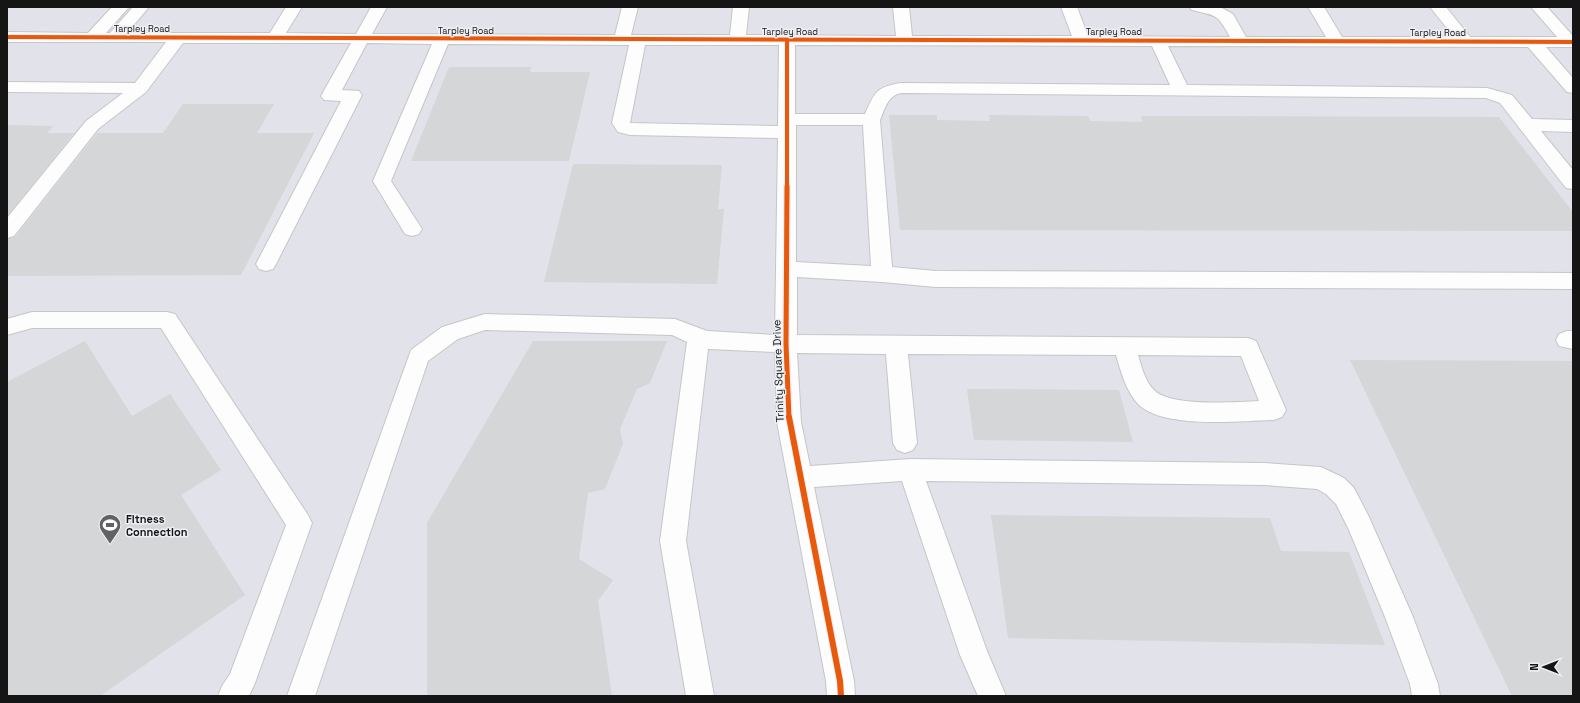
<svg xmlns="http://www.w3.org/2000/svg" width="1580" height="703" font-family="'Space Grotesk',sans-serif">
<style>
.built{fill:#e1e2ea}
.building{fill:#d5d6d8}
.lines{fill:none;stroke-linecap:round;stroke-linejoin:round}
.minor-casing{stroke:#c6c6c8;stroke-width:2}
.minor{fill:#fdfdfd;fill-rule:evenodd}
.cycleway-far2-casing{stroke:#eeeff4;stroke-width:6}
.cycleway-far1-casing{stroke:#eeeff4;stroke-width:8}
.cycleway-casing{stroke:#eeeff4;stroke-width:8}
.cycleway-far2{stroke:#e8590c;stroke-width:4}
.cycleway-far1{stroke:#e8590c;stroke-width:5}
.cycleway{stroke:#e8590c;stroke-width:6}
.labels{text-anchor:middle;stroke-width:3;stroke-linejoin:round;paint-order:stroke}
.far-street-label{font-size:9px;fill:#151516;stroke:#eeeff4}
.street-label{font-size:11px;fill:#151516;stroke:#eeeff4}
.poi-label{font-size:11px;font-weight:bold;fill:#151516;stroke:#eeeff4;text-anchor:start}
</style>
<rect width="100%" height="100%" fill="#eff0f3"/>
<rect class="built" x="7" y="7" width="1566" height="689"/>
<g class="building">
<polygon points="449,67 531,67 530,72 590,72 569,161 411,161"/>
<polygon points="183,104 274,104 257,133 314,133 241,275 7,276 7,239 15,237 97,133 163,133"/>
<polygon points="889,115 937,115 937,120 990,121 989,115 1088,116 1090,121 1143,122 1141,116 1499,117 1573,212 1573,231 900,230"/>
<polygon points="7,125 53,126 47,133 74,133 7,216"/>
<polygon points="573,164 722,165 718,209 724,209 717,284 544,282"/>
<polygon points="85,341 132,416 170,394 221,470 181,495 245,595 100,696 7,696 7,382"/>
<polygon points="533,341 667,341 650,383 637,389 620,429 623,444 605,489 588,493 579,559 613,580 598,601 612,696 427,696 427,523"/>
<polygon points="1350,360 1573,361 1573,696 1512,696"/>
<polygon points="967,389 1119,390 1133,442 974,440"/>
<polygon points="991,515 1270,518 1281,551 1349,552 1385,645 1008,638"/>
</g>
<g class="lines">
<g class="minor-casing">
<g id="minor">
<path d="M112,7H129L106,33H110L133,7H149L127,33H270L286,7H302L286,33L356,34L371,7H387L372,34L615,35L622,7H638L631,35H730L733,7H749L746,35L896,36L893,7H909L912,36H1072L1061,7H1077L1088,36L1230,37C1217,13 1216,16 1192,10L1189,7H1220L1233,14L1246,37H1326L1308,7H1324L1342,37H1454L1430,7H1446L1470,37H1557L1531,7H1547L1573,36V47H1546L1573,78V93L1567,92L1528,47L1168,46L1187,85L1487,88L1512,95L1532,119L1573,120V132L1541,131L1573,170V189L1566,188L1500,103L1486,98L901,93C887,96 885,109 880,120L892,267L936,271L1573,273V289L936,287L882,282L797,277V335L1248,338L1256,341L1286,410L1282,417L1274,420C1240,421 1165,429 1139,405C1126,392 1121,372 1116,355L908,354L917,443L913,450L905,453L897,450L893,443L886,354L797,353L801,422L810,466L910,459L1264,463L1321,467L1344,478L1354,488L1369,517L1413,617L1438,684L1440,696H1412L1410,684L1385,617L1349,530L1336,504L1326,494L1317,489L1264,485L926,481L987,651L1006,696H978L960,655L902,481L814,487L854,681L855,696H827L826,681L777,422L775,352L708,349L686,541L714,696H686L660,541L687,342L672,335L485,330L458,339L428,361L315,696H287L411,350L442,327L485,314L675,319L707,331L775,335L778,138L630,135L618,132L612,123L629,45L448,44L391,181L422,229L419,234L412,236L405,234L373,181L432,44L367,43L342,90L359,91L362,95L276,264L273,269L266,271L259,269L256,264L341,101L324,100L321,96L351,43H183L146,92L98,129L14,236L7,238V218L86,121L123,93L7,92V82L135,83L166,42H7V32L88,33ZM645,45H779L778,126L630,123ZM795,45L1152,46L1170,85L901,83C876,87 875,92 865,114H795ZM796,125H863L871,266L796,262ZM1138,355L1241,356L1259,401C1235,402 1173,407 1155,391C1145,382 1142,368 1138,355Z"/>
<polygon points="32,312 167,312 175,314 308,515 312,523 255,683 249,696 218,696 222,686 230,674 286,525 161,328 32,328 7,335 7,319"/>
<polygon points="1567,331 1573,331 1573,349 1559,346 1556,340 1559,334"/>
</g>
</g>
<use href="#minor" class="minor"/>
<g class="cycleway-far2-casing">
<g id="cycleway-far2">
<polyline points="7,37 1573,42"/>
<polyline points="787,187 787,40"/>
</g>
</g>
<g class="cycleway-far1-casing">
<polyline id="cycleway-far1" points="787,186 786,344 789,418"/>
</g>
<g class="cycleway-casing">
<polyline id="cycleway" points="789,417 840,681 841,696"/>
</g>
<use href="#cycleway-far2" class="cycleway-far2"/>
<use href="#cycleway-far1" class="cycleway-far1"/>
<use href="#cycleway" class="cycleway"/>
</g>
<defs>
<g id="stadium-pin" transform="scale(1.15)"><path d="M0 17L-7.5 6A9.5 9.5 0 1 1 7.5 6Z" fill="#616263" stroke="#eeeff4"/><path d="M0-5a6.5 5 0 1 0 0 10a6.5 5 0 1 0 0-10ZM-3.5-1.8h7v3.6h-7Z" fill="#fff"/></g>
</defs>
<g fill-rule="evenodd">
<use href="#stadium-pin" x="110" y="525"/>
</g>
<g class="labels">
<g class="far-street-label">
<text x="142" y="32">Tarpley Road</text>
<text x="466" y="34">Tarpley Road</text>
<text x="790" y="35">Tarpley Road</text>
<text x="1114" y="35">Tarpley Road</text>
<text x="1438" y="36">Tarpley Road</text>
</g>
<g class="street-label">
<text transform="translate(778 371) rotate(-92)" y="4">Trinity Square Drive</text>
</g>
<g class="poi-label">
<text x="126" y="523">Fitness<tspan x="126" dy="13">Connection</tspan></text>
</g>
</g>
<rect width="1580" height="703" fill="none" stroke="#151516" stroke-width="16"/>
<g transform="translate(1544 667) rotate(270)" stroke="#eeeff4" stroke-width="3" paint-order="stroke">
<path d="M0-3L7 15L0 10L-7 15Z" fill="#151516"/>
<text y="-6" font-size="11" font-weight="bold" text-anchor="middle" fill="#151516">N</text>
</g>
</svg>
